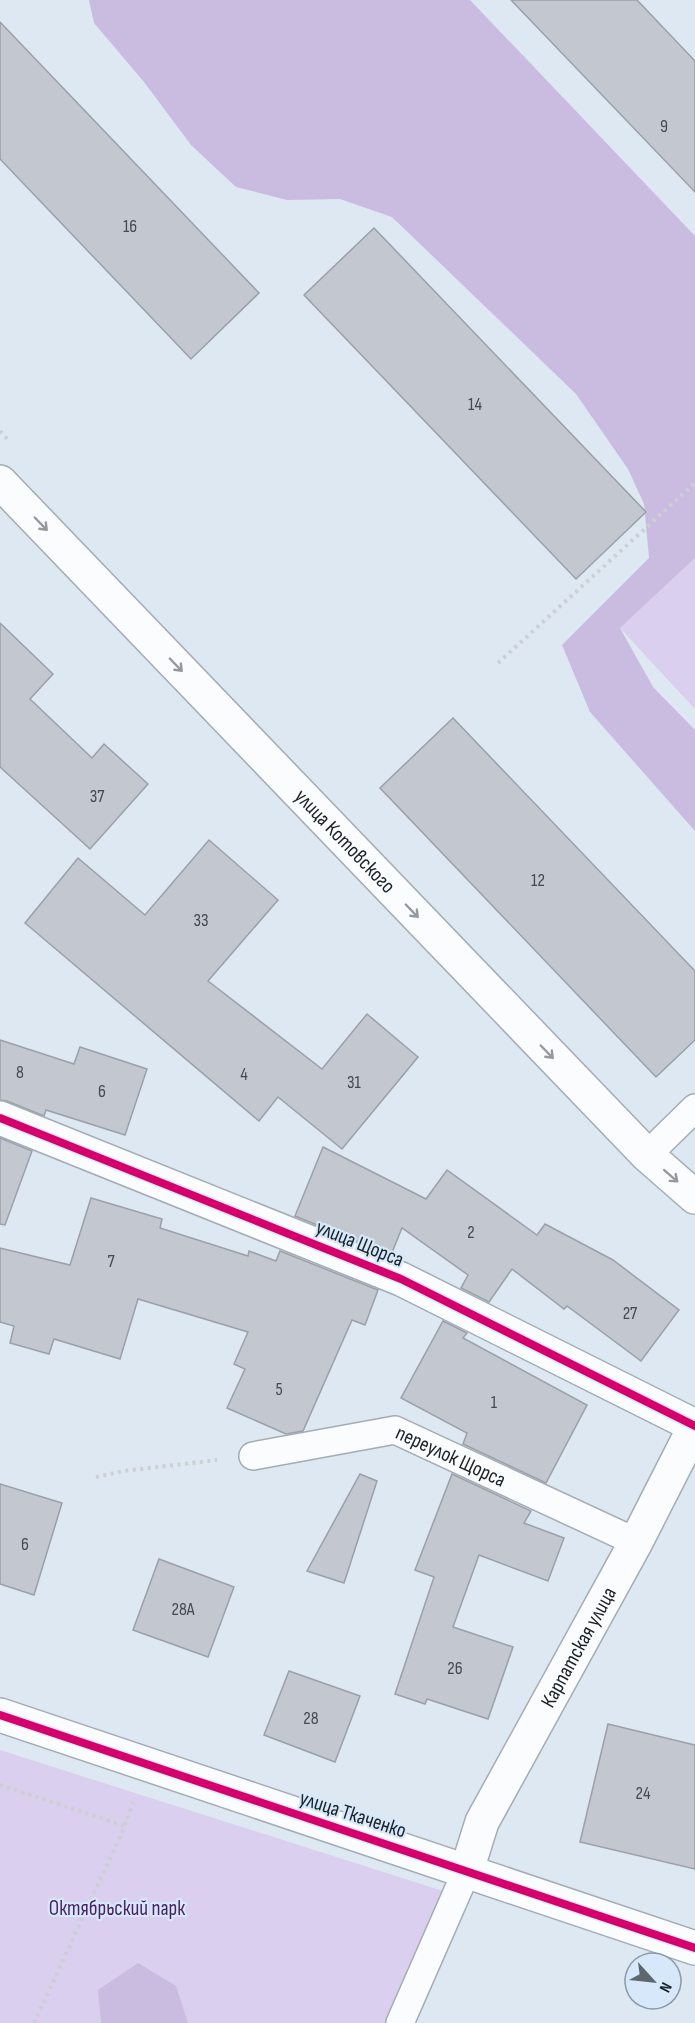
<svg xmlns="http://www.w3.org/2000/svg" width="695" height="2023" font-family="'Sofia Sans Condensed',sans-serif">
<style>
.green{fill:#dacfee}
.forest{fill:#cabbe0}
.building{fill:#c2c7d0;stroke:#9ba0a8;stroke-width:1.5}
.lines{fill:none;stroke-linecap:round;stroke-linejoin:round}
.lane-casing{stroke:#a4acb3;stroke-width:30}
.street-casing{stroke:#a4acb3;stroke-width:36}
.primary-casing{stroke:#a4acb3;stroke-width:36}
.path{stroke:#cdd0d3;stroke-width:4;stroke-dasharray:3 4.5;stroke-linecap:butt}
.lane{stroke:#fafcfd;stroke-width:27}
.street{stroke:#fafcfd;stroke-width:33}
.primary{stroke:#fafcfd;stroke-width:33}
.cycleway-casing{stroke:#d6e8fa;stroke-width:11}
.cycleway{stroke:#d6006c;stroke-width:8}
.oneway{stroke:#95999d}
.labels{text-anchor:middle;stroke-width:4.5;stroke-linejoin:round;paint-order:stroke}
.number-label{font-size:18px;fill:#444a51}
.street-label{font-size:21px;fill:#1a2127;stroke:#d6e8fa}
.park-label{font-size:21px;fill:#4b1e63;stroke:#d6e8fa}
</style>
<rect width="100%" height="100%" fill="#dee8f2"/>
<g class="green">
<polygon points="695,558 695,709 620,628"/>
<polygon points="0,1750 443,1891 387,2023 0,2023"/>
</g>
<g class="forest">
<polygon points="89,0 470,0 695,236 695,558 620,628 653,687 695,730 695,831 590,712 562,645 649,558 644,504 628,469 576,394 392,217 340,199 287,200 236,187 191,145 144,82 94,23"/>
<polygon points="138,1963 176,1986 188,2023 101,2023 98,1990"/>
</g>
<g class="building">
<polygon points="511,0 637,0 695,61 695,192"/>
<polygon points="0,22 259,293 191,359 0,159"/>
<polygon points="374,228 646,512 576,579 304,295"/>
<polygon points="0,623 53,674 30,699 92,758 104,744 148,784 90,849 0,767"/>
<polygon points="453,718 695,971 695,1040 656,1077 380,788"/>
<polygon points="209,840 278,900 208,981 322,1069 367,1014 418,1057 342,1149 278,1097 259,1121 25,923 78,858 145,915"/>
<polygon points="0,1040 74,1064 80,1047 147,1069 125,1135 46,1110 44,1116 7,1101 0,1100"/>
<polygon points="0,1138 32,1151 5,1225 0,1224"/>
<polygon points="323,1147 426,1199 447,1170 537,1235 545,1224 613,1260 679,1310 641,1361 567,1306 564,1309 512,1269 489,1302 461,1288 468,1275 402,1228 391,1255 295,1216"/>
<polygon points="91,1198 162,1219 160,1228 248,1256 249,1251 276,1261 280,1251 378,1290 365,1325 352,1320 303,1431 286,1434 227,1408 245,1369 234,1364 248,1332 138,1299 120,1359 54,1339 49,1354 10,1343 14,1326 0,1322 0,1248 70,1265"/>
<polygon points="443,1321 467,1333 463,1338 587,1405 546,1483 463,1444 467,1433 401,1398"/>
<polygon points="360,1474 377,1481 344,1583 307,1571"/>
<polygon points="452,1474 531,1511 524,1523 564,1538 548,1581 479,1555 453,1627 513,1647 488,1719 427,1699 425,1704 395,1694 434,1577 415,1570"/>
<polygon points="0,1484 62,1503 34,1595 0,1584"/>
<polygon points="159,1559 234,1587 208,1657 133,1630"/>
<polygon points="289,1671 360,1696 335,1762 264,1735"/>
<polygon points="608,1724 695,1745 695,1869 580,1842"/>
</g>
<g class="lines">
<g class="lane-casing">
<g id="lane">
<polyline points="647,1155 695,1108"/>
<path id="s1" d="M253,1456L395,1430L636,1542"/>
<polyline points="400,2023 467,1870"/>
</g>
</g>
<g class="street-casing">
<g id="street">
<polyline points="0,1118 401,1279 695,1426"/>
<polyline points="0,1715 695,1948"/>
<path id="s2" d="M467,1870L482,1822L636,1542L695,1426"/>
</g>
</g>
<g class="primary-casing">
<g id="primary">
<path id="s3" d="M0,482L647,1155L695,1197"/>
</g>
</g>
<g class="path">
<polyline points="0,431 10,442"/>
<polyline points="498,663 695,483"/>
<polyline points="96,1477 124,1471 217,1460"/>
<polyline points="0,1785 125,1826"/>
<polyline points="34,2023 125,1826 133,1802"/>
</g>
<use href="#lane" class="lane"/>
<use href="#street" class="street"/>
<use href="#primary" class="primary"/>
<g class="cycleway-casing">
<g id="cycleway">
<polyline points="0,1118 401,1279 695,1426"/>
<polyline points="0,1715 695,1948"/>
</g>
</g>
<use href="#cycleway" class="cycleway"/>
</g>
<defs><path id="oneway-shaft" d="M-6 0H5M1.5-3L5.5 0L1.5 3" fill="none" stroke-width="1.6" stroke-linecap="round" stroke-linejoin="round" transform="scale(1.5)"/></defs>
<g class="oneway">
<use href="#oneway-shaft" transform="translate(41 524) rotate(46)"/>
<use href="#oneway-shaft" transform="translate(176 665) rotate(46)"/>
<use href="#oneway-shaft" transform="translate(412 911) rotate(46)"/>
<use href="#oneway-shaft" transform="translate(547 1052) rotate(46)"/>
<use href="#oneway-shaft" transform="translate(671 1176) rotate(41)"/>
</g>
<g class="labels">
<g class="number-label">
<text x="664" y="132">9</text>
<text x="130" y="232">16</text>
<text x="475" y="410">14</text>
<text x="97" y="802">37</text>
<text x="538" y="886">12</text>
<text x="201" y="926">33</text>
<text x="20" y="1078">8</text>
<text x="244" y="1080">4</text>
<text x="354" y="1088">31</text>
<text x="102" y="1097">6</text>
<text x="471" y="1238">2</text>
<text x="111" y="1267">7</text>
<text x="630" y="1319">27</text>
<text x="279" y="1395">5</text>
<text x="494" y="1408">1</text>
<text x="25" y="1550">6</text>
<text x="183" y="1615">28А</text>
<text x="455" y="1674">26</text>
<text x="311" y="1724">28</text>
<text x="643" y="1799">24</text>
</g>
<g class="street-label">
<text dy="7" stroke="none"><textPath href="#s3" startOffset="498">улица Котовского</textPath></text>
<text transform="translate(360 1243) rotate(22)" y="7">улица Щорса</text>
<text dy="7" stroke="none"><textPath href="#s1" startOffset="206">переулок Щорса</textPath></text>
<text dy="7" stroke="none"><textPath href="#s2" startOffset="250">Карпатская улица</textPath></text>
<text transform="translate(353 1814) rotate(18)" y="7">улица Ткаченко</text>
</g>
<g class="park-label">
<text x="117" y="1915">Октябрьский парк</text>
</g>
</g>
<g transform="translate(653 1981) rotate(117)"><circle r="28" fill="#d6e8fa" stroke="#8b98a6" stroke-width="1.5"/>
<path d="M0-4.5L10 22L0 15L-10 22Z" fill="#5f676e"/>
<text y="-9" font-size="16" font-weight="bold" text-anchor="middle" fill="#1a2127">N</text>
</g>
</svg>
